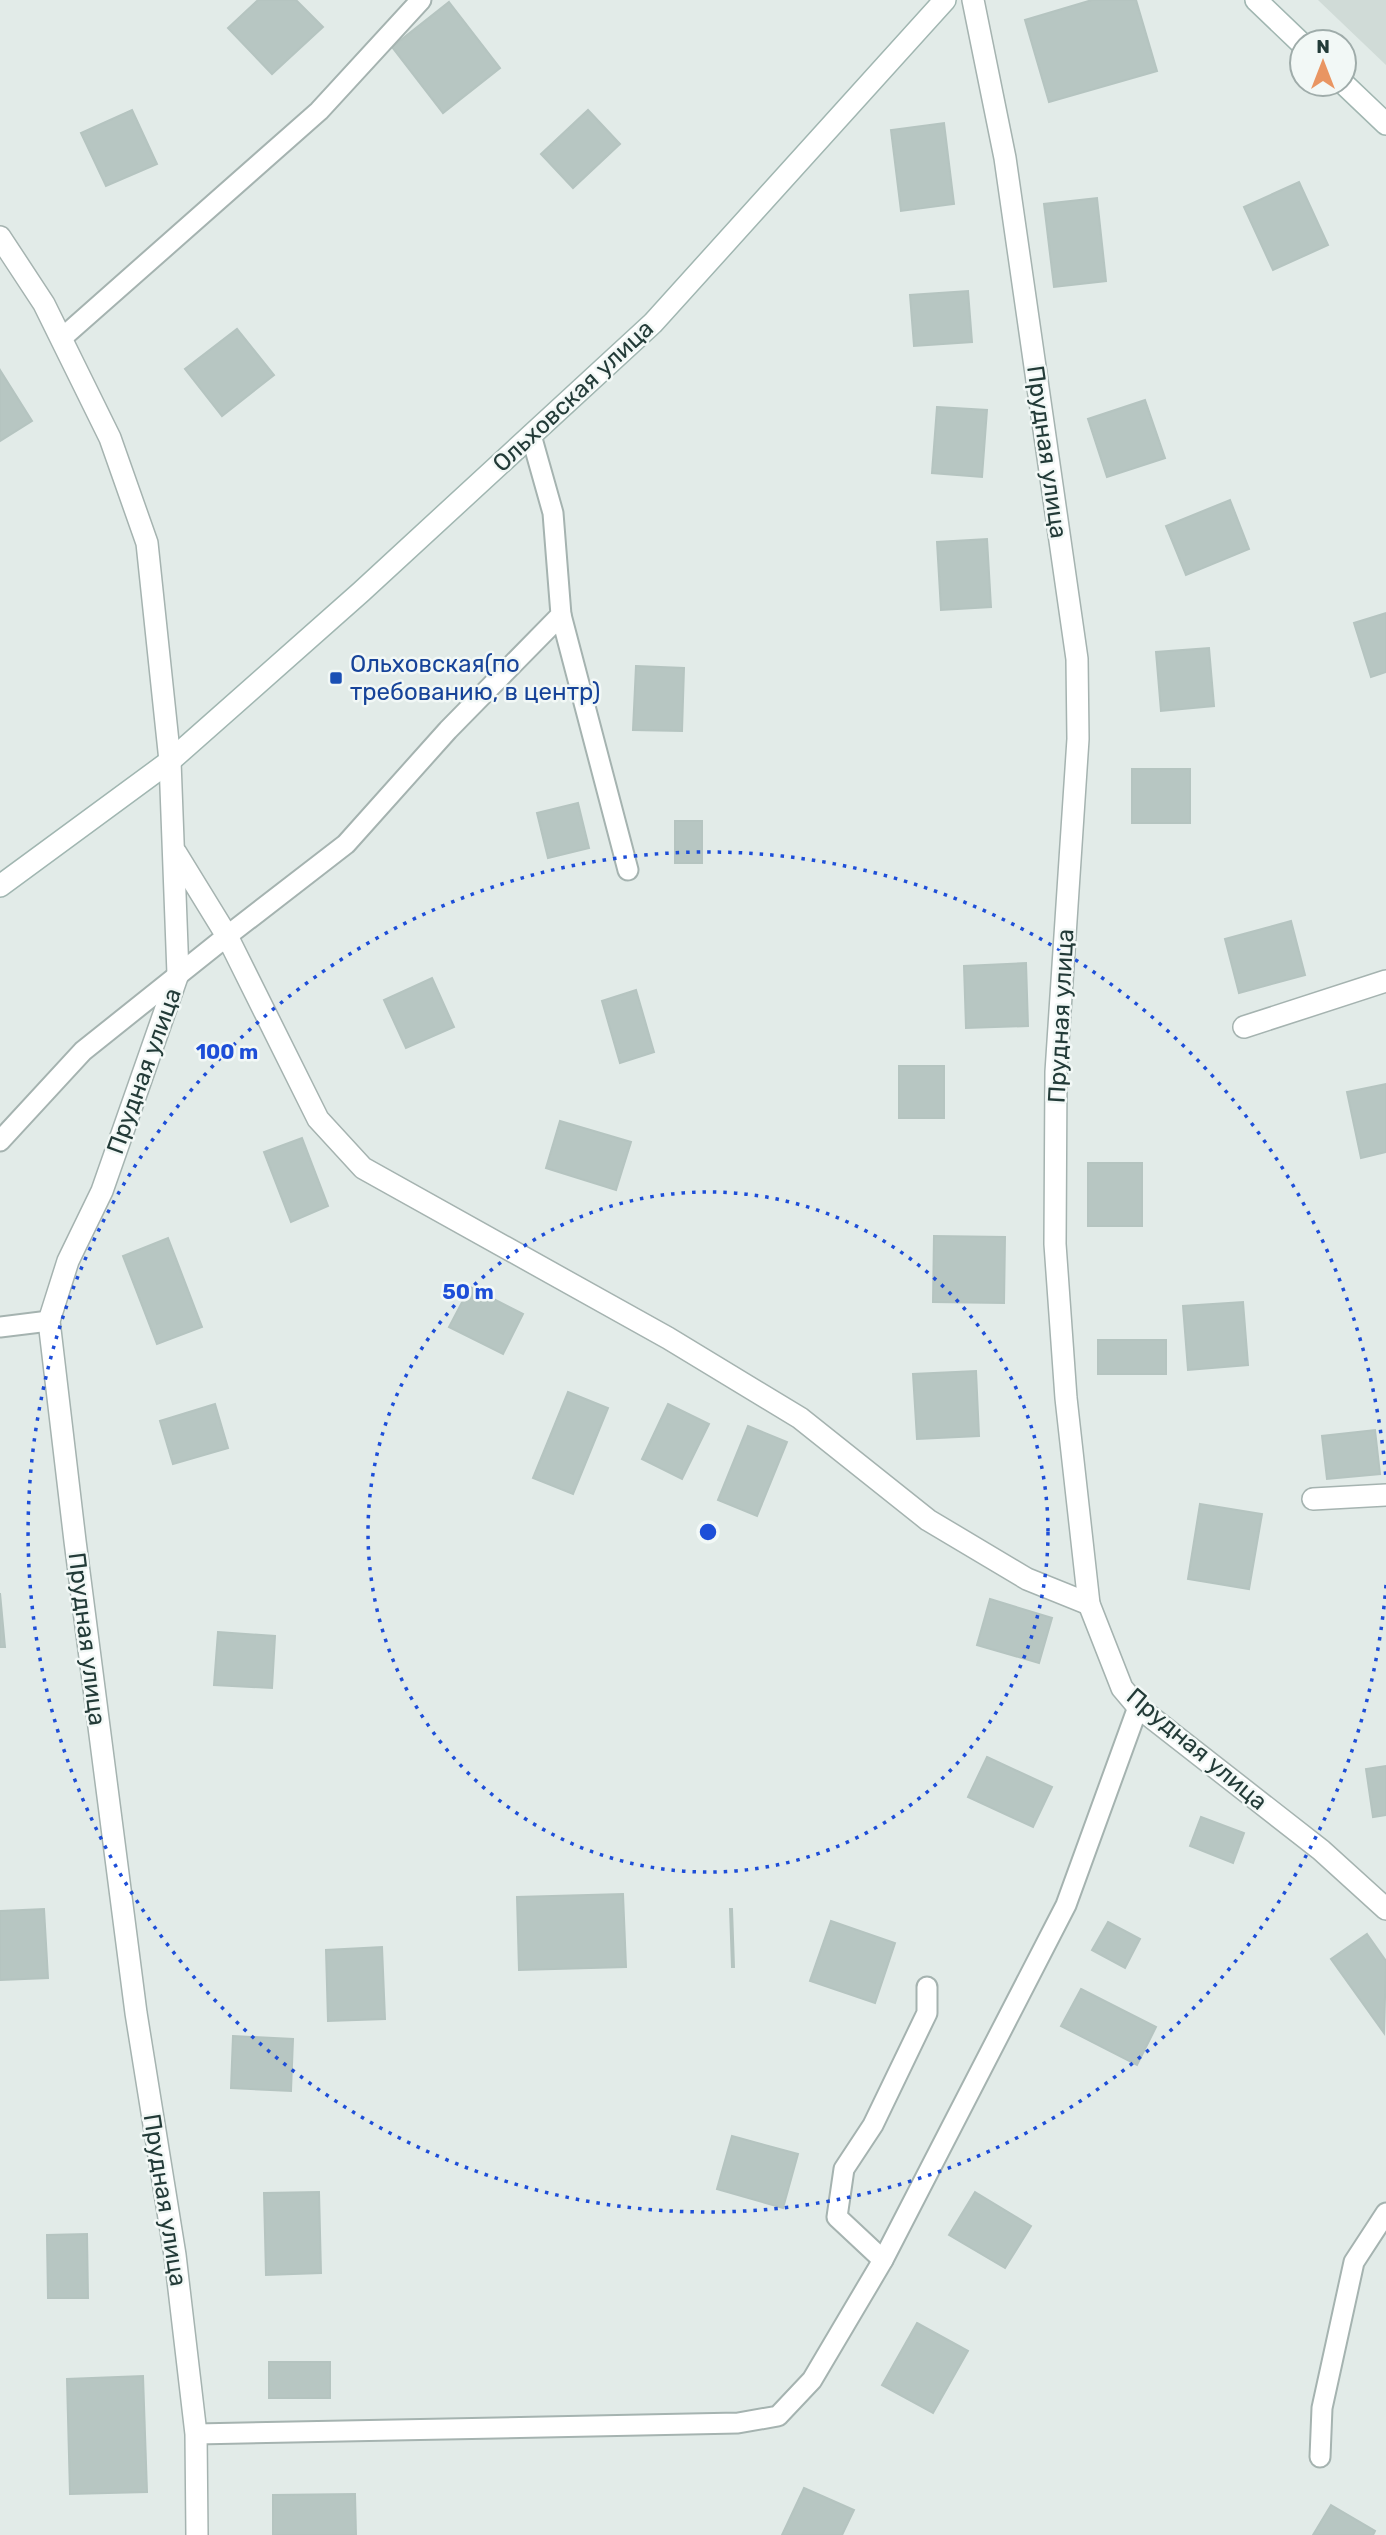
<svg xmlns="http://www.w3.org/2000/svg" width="1386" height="2535" font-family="Rubik,sans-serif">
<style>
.built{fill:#d0dbd7}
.building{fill:#b7c6c2;stroke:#b5c4c0;stroke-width:2}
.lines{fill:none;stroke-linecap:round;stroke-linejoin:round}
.lane-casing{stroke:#a5b3b0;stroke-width:23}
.street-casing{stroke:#a5b3b0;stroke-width:24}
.secondary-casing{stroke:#a1b6b1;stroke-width:24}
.lane{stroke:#fff;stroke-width:19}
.street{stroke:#fff;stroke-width:21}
.secondary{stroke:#fff;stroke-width:21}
.ring{fill:none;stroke:#1d4ed8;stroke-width:3.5;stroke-dasharray:3.5 7}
.transit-dot{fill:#1a4fb4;stroke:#f2f8f6;stroke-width:2.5}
.labels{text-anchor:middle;stroke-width:5;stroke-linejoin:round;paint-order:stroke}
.street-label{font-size:24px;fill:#233b38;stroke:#f2f8f6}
.transit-label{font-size:24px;fill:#164399;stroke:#f2f8f6;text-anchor:start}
.centre{fill:#1d4ed8;stroke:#f2f8f6;stroke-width:3.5}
.ring-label{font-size:21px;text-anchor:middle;font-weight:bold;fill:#1d4ed8;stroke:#f2f8f6;stroke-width:5;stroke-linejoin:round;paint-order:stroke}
</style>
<rect width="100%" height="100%" fill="#e2ebe8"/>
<polygon class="built" points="1318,0 1386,0 1386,65"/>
<g class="building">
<polygon points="258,0 296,0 323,27 272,74 228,28"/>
<polygon points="1092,0 1136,0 1157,71 1049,102 1025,20"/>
<polygon points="449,2 500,68 443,113 392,47"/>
<polygon points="132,110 157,164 106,186 81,133"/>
<polygon points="588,110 620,144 573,188 541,154"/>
<polygon points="944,123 954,204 901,211 891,130"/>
<polygon points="1299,182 1328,245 1273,270 1244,207"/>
<polygon points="1097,198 1106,281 1054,287 1044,204"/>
<polygon points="968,291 972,342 914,346 910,295"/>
<polygon points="237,329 274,375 222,416 185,369"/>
<polygon points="0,370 32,421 0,441"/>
<polygon points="1145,400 1165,458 1107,477 1088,419"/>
<polygon points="937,407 987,410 982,477 932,473"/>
<polygon points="1230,500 1249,549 1186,575 1166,526"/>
<polygon points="987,539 991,607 941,610 937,542"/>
<polygon points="1386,613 1386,672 1371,677 1354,623"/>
<polygon points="1209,648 1214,706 1161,711 1156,652"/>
<polygon points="636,666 684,668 682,731 633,730"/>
<rect x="1132" y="769" width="58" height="54"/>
<polygon points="578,803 589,848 548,858 537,813"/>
<rect x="675" y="821" width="27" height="42"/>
<polygon points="1291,921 1305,975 1239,993 1225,939"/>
<polygon points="1026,963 1028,1026 966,1028 964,966"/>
<polygon points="432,978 454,1027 406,1048 384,1000"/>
<polygon points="636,990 654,1052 620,1063 602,1001"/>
<rect x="899" y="1066" width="45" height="52"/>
<polygon points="1386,1084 1386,1152 1361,1158 1347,1092"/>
<polygon points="560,1121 631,1142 616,1190 546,1168"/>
<polygon points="302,1138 328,1206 291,1222 264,1152"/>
<rect x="1088" y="1163" width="54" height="63"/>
<polygon points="934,1236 1005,1237 1004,1303 933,1302"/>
<polygon points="168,1238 202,1327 157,1344 123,1256"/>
<polygon points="470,1287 523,1314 503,1354 449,1327"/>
<polygon points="1243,1302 1248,1365 1188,1370 1183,1306"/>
<rect x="1098" y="1340" width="68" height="34"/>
<polygon points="976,1371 979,1436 917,1439 913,1374"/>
<polygon points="568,1392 608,1408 573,1494 533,1478"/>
<polygon points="215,1404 228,1448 173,1464 160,1421"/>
<polygon points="668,1404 709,1424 682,1479 642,1459"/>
<polygon points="748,1426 787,1442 757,1516 718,1500"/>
<polygon points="1375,1430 1380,1474 1327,1479 1322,1436"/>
<polygon points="1200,1504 1262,1514 1249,1589 1188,1579"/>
<polygon points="0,1593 5,1647 0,1647"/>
<polygon points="990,1599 1052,1618 1039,1663 977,1645"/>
<polygon points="218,1632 275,1636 272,1688 214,1685"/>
<polygon points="987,1757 1052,1787 1033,1827 968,1797"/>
<polygon points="1386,1766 1386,1815 1373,1817 1366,1769"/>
<polygon points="1201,1817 1244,1833 1233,1863 1190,1846"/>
<polygon points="623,1894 626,1967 519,1970 517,1897"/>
<polygon points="44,1909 48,1978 0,1980 0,1911"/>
<polygon points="730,1909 732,1909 734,1967 732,1967"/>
<polygon points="831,1921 895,1943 875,2003 810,1981"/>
<polygon points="1108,1922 1140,1939 1125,1968 1092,1950"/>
<polygon points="1367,1934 1386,1961 1384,2033 1331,1959"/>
<polygon points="382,1947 385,2019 328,2021 326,1950"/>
<polygon points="1081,1989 1156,2027 1137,2065 1061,2026"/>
<polygon points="233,2036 293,2039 291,2091 231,2088"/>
<polygon points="732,2136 798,2154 783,2208 717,2189"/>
<polygon points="319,2192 321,2273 266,2275 264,2193"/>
<polygon points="975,2192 1031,2226 1005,2268 949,2235"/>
<polygon points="87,2234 88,2298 48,2298 47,2235"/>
<polygon points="917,2323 968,2351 933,2413 882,2385"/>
<rect x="269" y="2362" width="61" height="36"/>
<polygon points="143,2376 147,2492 70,2494 67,2379"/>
<polygon points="804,2488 854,2510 842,2535 782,2535"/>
<polygon points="355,2494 356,2535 273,2535 273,2495"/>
<polygon points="1331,2505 1375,2531 1373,2535 1313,2535"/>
</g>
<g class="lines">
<g class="lane-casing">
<g id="lane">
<polyline points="62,338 319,111 421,0"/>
<polyline points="561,615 628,870"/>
<polyline points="224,942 227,936 346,844 448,730 561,615 553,513 531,435"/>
<polyline points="0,1141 83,1051 227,936"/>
<polyline points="0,1327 49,1321"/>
<polyline points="883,2260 837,2217 844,2169 873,2125 927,2013 927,1987"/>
<polyline points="196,2434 738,2423 778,2416 812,2380 883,2260 1066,1905 1138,1707"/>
<polyline points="1320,2457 1322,2408 1354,2262 1386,2213"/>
</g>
</g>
<g class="street-casing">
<g id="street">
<polyline points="973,0 1005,158 1077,659 1078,739 1056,1072 1055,1244 1066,1398 1089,1604 1122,1688 1138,1707 1321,1850 1386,1909"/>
<polyline points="0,237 44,304 110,438 147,543 170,761 178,974 102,1191 68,1261 49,1321 75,1541 136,2013 175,2255 196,2434 197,2535"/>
<polyline points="176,853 227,936 318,1119 363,1168 668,1338 800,1418 928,1520 1027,1579 1089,1604"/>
<polyline points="1244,1027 1386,981"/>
<polyline points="1313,1499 1386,1495"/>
</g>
</g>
<g class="secondary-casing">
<g id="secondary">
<polyline points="1256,0 1302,44"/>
<polyline points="1344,84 1386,124"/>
<polyline points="0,886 170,761 361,592 653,323 945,0"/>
</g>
</g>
<use href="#lane" class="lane"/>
<use href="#street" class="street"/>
<use href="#secondary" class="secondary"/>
</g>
<g class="ring">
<circle cx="708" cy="1532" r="340"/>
<path d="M1386 1585A680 680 0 1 1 1386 1479"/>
</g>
<rect class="transit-dot" x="329" y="671" width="14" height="14" rx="3.5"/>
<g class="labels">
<g class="street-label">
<text transform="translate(573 396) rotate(-43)" y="8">Ольховская улица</text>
<text transform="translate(1047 452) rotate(82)" y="8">Прудная улица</text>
<text transform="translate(1061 1016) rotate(-87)" y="8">Прудная улица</text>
<text transform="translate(144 1071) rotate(-70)" y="8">Прудная улица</text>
<text transform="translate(87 1639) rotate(83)" y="8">Прудная улица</text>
<text transform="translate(1197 1749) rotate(40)" y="8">Прудная улица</text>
<text transform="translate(165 2200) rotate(81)" y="8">Прудная улица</text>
</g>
<g class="transit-label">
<text x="350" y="672">Ольховская(по<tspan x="350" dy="28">требованию, в центр)</tspan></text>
</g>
</g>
<circle cx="708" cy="1532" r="10" class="centre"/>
<g class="ring-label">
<text x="227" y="1059">100 m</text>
<text x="468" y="1299">50 m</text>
</g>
<g transform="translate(1323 63)"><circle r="33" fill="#f2f8f6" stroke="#9facaa" stroke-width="2"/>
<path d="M0-5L12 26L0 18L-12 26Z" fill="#e99562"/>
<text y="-10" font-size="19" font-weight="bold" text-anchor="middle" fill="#233b38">N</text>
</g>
</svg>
